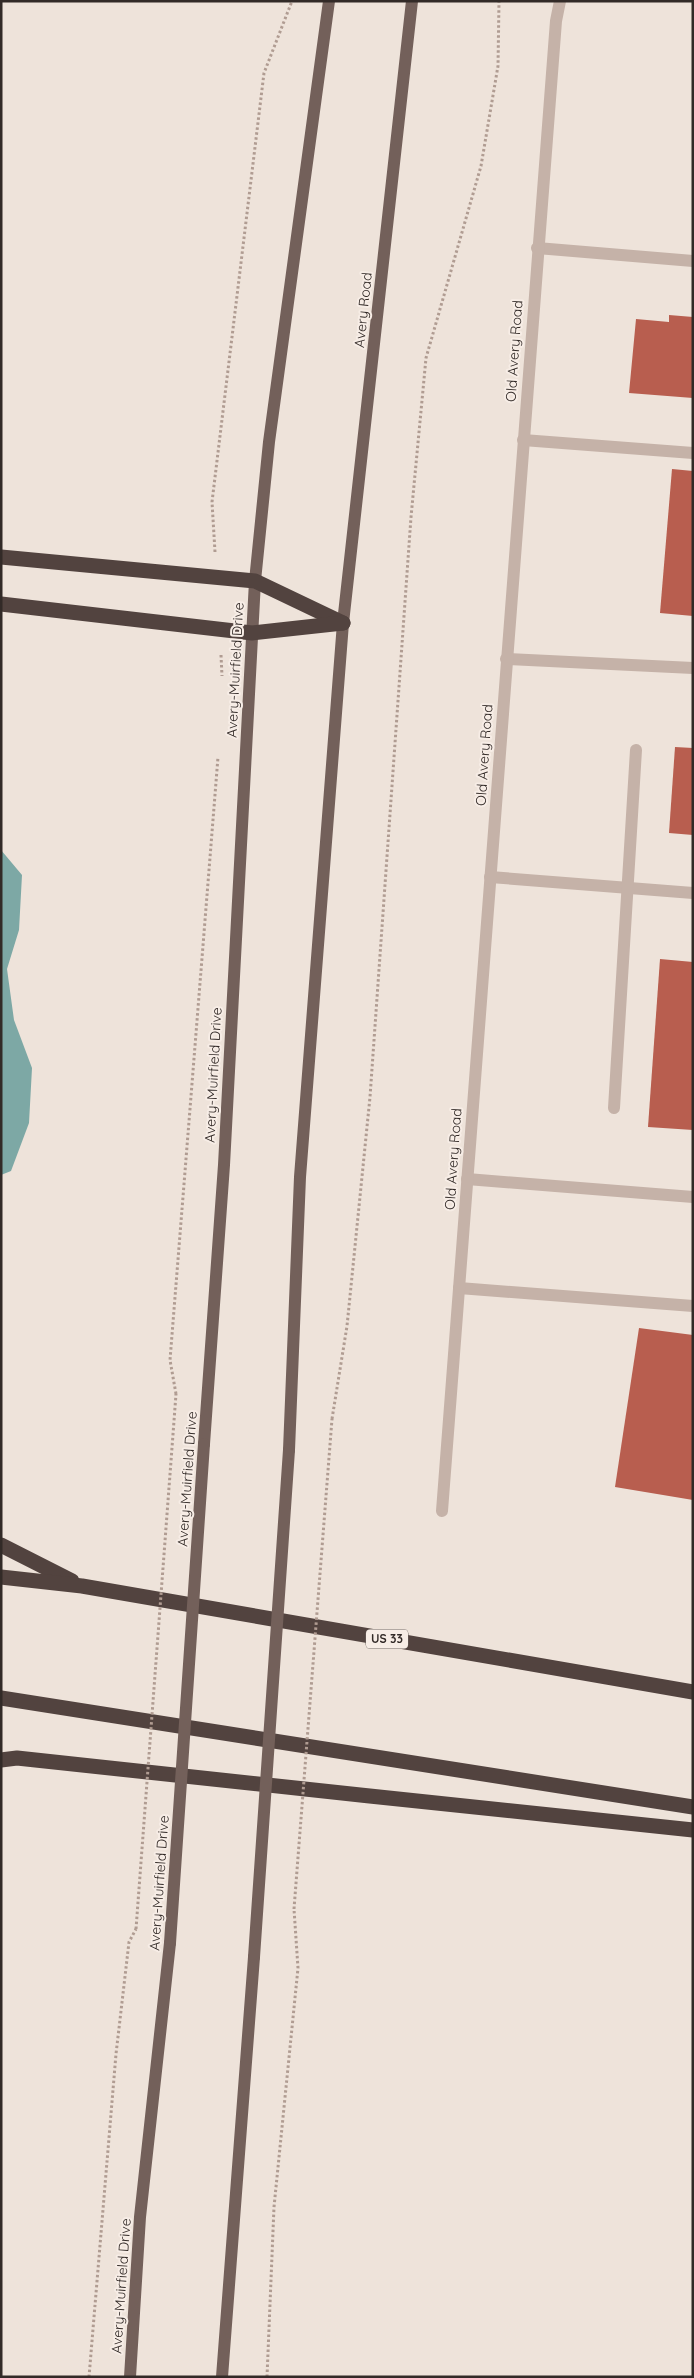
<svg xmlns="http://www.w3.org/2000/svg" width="694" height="2378" font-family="Quicksand,sans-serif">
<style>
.water{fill:#7da8a5}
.building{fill:#b85e4f}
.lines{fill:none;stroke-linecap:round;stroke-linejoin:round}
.path{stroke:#b09c92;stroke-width:3;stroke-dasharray:2.5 2.5;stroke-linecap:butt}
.minor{stroke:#c5b2a8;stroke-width:12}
.major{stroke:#73605a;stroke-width:12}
.highway{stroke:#52433f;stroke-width:15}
.path-bridge{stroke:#b09c92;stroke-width:3;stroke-dasharray:2.5 2.5;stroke-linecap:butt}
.major-bridge{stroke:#73605a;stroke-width:12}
.labels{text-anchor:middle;stroke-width:4;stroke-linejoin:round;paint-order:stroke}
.shield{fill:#f7ede6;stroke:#6d6460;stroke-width:1}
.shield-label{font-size:12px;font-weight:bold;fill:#322a27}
.street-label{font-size:14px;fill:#322a27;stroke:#f7ede6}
</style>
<rect width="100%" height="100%" fill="#eee3da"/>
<polygon class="water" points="1,850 22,875 19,930 7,969 14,1020 32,1068 29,1123 11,1171 1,1175"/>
<g class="building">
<polygon points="669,315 693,317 693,398 629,393 636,319 669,322"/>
<polygon points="672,469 693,471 693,616 660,613"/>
<polygon points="675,747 693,748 693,835 669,833"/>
<polygon points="660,959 693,962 693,1130 648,1127"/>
<polygon points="639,1328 693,1335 693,1500 615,1487"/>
</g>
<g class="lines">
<g class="path">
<polyline points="215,552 212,502 264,73 292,1"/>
<polyline points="221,655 222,676"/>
<polyline points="176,1394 170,1360 218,757"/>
<polyline points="332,1419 347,1326 370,1097 411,517 426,358 481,166 498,66 499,1"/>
<polyline points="89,2377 116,2054 129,1942 136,1929"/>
<polyline points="267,2377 274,2207 298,1968 294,1909"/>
</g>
<g class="minor">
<polyline points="537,248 693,261"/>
<polyline points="523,440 693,453"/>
<polyline points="506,659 693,668"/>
<polyline points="490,877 693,893"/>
<polyline points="614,1108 636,750"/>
<polyline points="467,1179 693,1197"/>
<polyline points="459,1288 693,1306"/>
<polyline points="442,1511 556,21 560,1"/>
</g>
<g class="major">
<polyline points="204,1444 224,1165 255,581 269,442 329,1"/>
<polyline points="289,1450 300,1177 343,623 412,1"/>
<polyline points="130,2377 140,2217 170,1943"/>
<polyline points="222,2377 254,1957"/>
</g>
<g class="highway">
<polyline points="1,557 255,581 343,623"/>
<polyline points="1,604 252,633 343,623"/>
<polyline points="1,1545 72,1581"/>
<polyline points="1,1577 82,1586 693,1692"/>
<polyline points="1,1698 693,1807"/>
<path d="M1,1760L17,1758C243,1781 467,1808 693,1830"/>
</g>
<g class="path-bridge">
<polyline points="294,1909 332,1419"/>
<polyline points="136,1929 176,1394"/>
</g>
<g class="major-bridge">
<polyline points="170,1943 204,1444"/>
<polyline points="254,1957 289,1450"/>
</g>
</g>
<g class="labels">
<rect class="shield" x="366" y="1629.5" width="42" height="19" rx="4"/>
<g class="shield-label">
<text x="387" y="1643">US 33</text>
</g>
<g class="street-label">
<text transform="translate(363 310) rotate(-84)" y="5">Avery Road</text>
<text transform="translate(514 351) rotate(-86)" y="5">Old Avery Road</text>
<text transform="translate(235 670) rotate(-87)" y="5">Avery-Muirfield Drive</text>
<text transform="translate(484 755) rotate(-86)" y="5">Old Avery Road</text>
<text transform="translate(213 1075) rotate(-87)" y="5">Avery-Muirfield Drive</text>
<text transform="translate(453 1159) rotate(-86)" y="5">Old Avery Road</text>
<text transform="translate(187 1479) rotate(-86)" y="5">Avery-Muirfield Drive</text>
<text transform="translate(159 1883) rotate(-86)" y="5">Avery-Muirfield Drive</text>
<text transform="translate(121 2286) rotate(-86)" y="5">Avery-Muirfield Drive</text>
</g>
</g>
<rect width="694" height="2378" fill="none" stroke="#322a27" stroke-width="5"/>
</svg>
